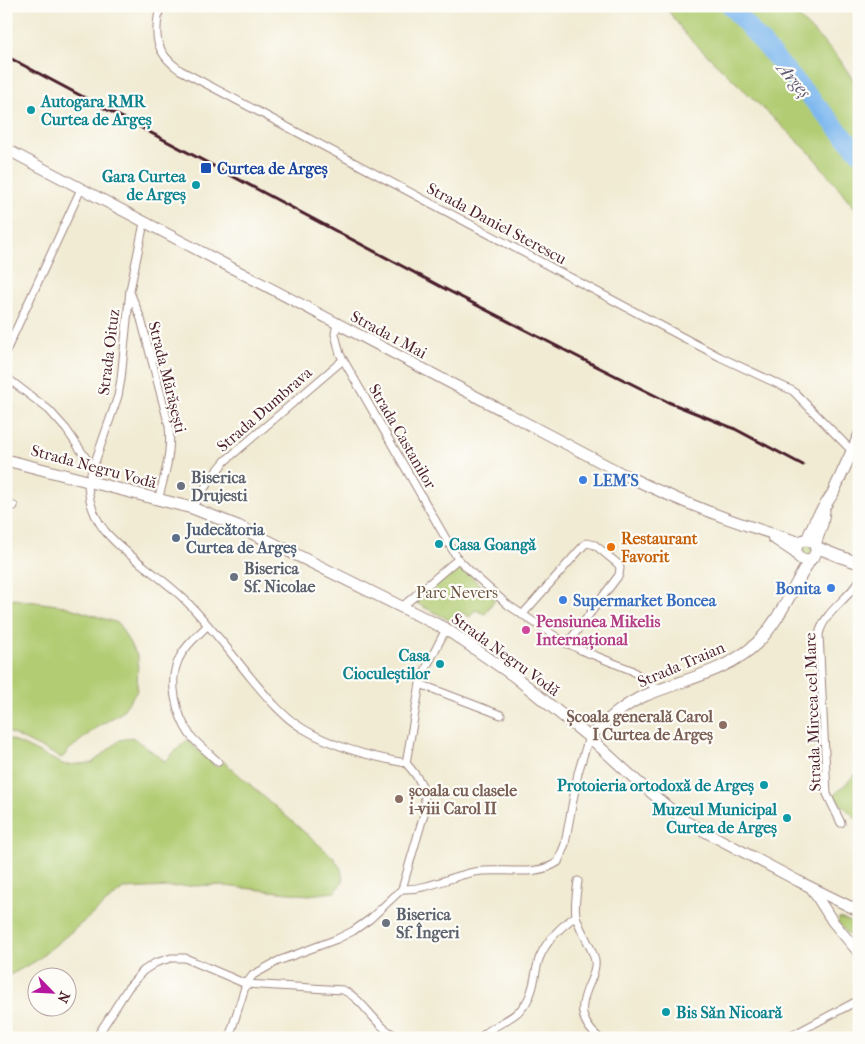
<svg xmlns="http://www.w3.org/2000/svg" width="865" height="1044" font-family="'IM FELL French Canon',serif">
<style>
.green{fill:#b1cc72;stroke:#7e764e}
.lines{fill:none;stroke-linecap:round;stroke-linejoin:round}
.river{stroke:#7eb8ef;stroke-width:18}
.street-casing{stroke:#9e857f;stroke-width:9}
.secondary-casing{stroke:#9e857f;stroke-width:12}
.primary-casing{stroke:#9e857f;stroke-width:13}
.street{stroke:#fff;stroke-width:7}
.secondary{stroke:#fff;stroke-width:10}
.primary{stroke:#fff;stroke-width:11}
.rail{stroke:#4a1f2b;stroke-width:3}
.culture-dot{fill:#0f9aa8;stroke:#fdfcf7;stroke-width:2}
.transit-dot{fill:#1a4fb4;stroke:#fdfcf7;stroke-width:2}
.shop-dot{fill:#3f7fe0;stroke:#fdfcf7;stroke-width:2}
.worship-dot{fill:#6b7280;stroke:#fdfcf7;stroke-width:2}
.service-dot{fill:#5c6f8a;stroke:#fdfcf7;stroke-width:2}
.food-dot{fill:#e8710a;stroke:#fdfcf7;stroke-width:2}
.hotel-dot{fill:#d1479c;stroke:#fdfcf7;stroke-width:2}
.education-dot{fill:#8d6e63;stroke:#fdfcf7;stroke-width:2}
.labels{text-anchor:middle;stroke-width:4.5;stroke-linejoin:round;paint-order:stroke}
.culture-label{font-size:16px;font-weight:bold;fill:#0d838f;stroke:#fdfcf7;text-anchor:end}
.transit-label{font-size:16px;font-weight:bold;fill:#164399;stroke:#fdfcf7;text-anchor:start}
.street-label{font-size:16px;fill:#4a1f2b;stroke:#fdfcf7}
.worship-label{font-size:16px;font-weight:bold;fill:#5b616d;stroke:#fdfcf7;text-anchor:start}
.shop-label{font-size:16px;font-weight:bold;fill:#366cbe;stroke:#fdfcf7;text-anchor:start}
.service-label{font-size:16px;font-weight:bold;fill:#4e5e75;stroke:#fdfcf7;text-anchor:start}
.food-label{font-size:16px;font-weight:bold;fill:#c56008;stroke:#fdfcf7;text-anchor:start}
.park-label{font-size:16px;fill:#695340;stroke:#fdfcf7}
.hotel-label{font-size:16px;font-weight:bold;fill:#b23c85;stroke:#fdfcf7;text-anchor:start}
.education-label{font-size:16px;font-weight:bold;fill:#785e54;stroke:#fdfcf7;text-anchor:end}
.water-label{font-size:18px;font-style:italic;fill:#5c5570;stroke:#fdfcf7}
</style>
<rect width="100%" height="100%" fill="#fdfcf7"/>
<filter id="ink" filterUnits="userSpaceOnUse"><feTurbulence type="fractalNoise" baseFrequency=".02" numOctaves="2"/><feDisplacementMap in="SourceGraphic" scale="10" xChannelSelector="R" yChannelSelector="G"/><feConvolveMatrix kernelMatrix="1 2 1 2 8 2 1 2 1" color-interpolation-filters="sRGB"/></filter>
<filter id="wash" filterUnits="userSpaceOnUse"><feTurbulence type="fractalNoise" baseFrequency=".0096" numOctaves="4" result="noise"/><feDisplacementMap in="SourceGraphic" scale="20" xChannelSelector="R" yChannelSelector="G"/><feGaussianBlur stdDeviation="1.12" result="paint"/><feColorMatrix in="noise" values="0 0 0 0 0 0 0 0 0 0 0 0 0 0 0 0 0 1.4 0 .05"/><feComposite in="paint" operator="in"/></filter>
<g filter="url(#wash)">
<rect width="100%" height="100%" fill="#f1ebd3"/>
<g class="green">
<polygon points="665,6 788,6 838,57 859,89 859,213 809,152 686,35"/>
<circle cx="806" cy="550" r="6"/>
<polygon points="459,563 488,594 495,599 485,614 475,610 470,617 459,612 453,622 416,603"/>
<polygon points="6,598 64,606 118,623 138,657 137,691 121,713 97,727 69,750 62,758 6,731"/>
<polygon points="6,737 65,765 92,763 120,740 132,737 165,761 187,740 217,768 223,761 334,858 341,869 343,881 335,892 308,895 215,885 123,889 36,961 6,977"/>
<polygon points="859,771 859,822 833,796"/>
<path d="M857,863L859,864V894C853,884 851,873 857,863Z"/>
<polygon points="839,918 859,925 859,946 838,923"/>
</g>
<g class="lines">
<polyline class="river" points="730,6 859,153"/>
</g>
</g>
<g filter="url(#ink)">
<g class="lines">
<g class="street-casing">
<g id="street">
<path d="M160,6C154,35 154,52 180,70L720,357L793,391L852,451"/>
<path d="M144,223L130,290L121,379L118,396L88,482C88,500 94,517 105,531C128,558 160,575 185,600C209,624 230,652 251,678C266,696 282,716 302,728C333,747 371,757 406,763"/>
<path d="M130,292L141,319L169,426C172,452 165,475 158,500"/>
<polyline points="337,323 335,334 340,354 449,544 458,559 473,574 508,605 561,640 581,650 631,670 659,690"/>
<polyline points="6,351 81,189"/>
<polyline points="6,377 49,410 66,429 93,468"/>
<polyline points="6,504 14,506"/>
<polyline points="192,508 211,478 225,461 343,360"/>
<polyline points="403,606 458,559"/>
<polyline points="522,615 584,545 587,543 595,545 618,564 620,568 619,575 567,644"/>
<path d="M207,626C197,636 183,648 178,661C168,683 177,716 190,735C198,745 209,753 218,762"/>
<polyline points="420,684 501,715"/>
<polyline points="406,763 420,684 428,664 446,629"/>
<path d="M841,823L827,794L819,634C825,611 847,600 859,581"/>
<path d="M578,881C577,891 574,905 576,915C578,929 592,945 595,961C596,968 593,974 591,980C580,1004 577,1019 599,1038"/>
<path d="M402,889C427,890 449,877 474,872C500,867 535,878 558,862L565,844L578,773L589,737"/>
<path d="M96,1038L128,988L143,971L155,963L171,958H185L246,984L343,990C367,1001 375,1030 402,1038"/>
<path d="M229,1038L246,984L253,975L278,961L337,939L353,931L370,919L402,889L424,814C428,791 421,780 406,763"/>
<path d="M480,1038C493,1024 515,1020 526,1003C535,989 534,975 539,959C546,941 560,927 576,916"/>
<polyline points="787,1038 859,1000"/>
</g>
</g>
<g class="secondary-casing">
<g id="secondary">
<path d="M6,149L623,474C680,502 739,525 800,542"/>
<polyline points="773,538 797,554"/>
<polyline points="589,737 637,781 685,821 798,881 859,911"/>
<polyline points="812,889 833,922 859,953"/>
</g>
</g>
<g class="primary-casing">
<g id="primary">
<path d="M6,460L192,508L238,526L446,629L514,676L589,737C606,722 623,705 644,696C681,680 727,672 757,643C780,620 793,587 810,560"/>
<circle cx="806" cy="550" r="10"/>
<polyline points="807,540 815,521 833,493 859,436"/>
<polyline points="815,545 822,524 824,511"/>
<polyline points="816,547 838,556 859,563"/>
</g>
</g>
<use href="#street" class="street"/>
<use href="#secondary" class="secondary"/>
<use href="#primary" class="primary"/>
<polyline class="rail" points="6,56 451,292 582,359 668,402 735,429 803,465"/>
</g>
</g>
<g class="culture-dot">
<circle cx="31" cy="110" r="5"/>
<circle cx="196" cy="185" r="5"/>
<circle cx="439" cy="544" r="5"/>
<circle cx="440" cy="664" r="5"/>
<circle cx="764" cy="785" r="5"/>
<circle cx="787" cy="818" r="5"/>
<circle cx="666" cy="1012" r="5"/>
</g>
<rect class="transit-dot" x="200" y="162" width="12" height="12" rx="2.5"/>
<g class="shop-dot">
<circle cx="583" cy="480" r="5"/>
<circle cx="831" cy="588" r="5"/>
<circle cx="563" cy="600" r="5"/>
</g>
<g class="worship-dot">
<circle cx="181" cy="486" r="5"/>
<circle cx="234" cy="577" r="5"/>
<circle cx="386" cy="923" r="5"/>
</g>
<circle class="service-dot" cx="176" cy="538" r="5"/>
<circle class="food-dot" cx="611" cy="547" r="5"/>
<circle class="hotel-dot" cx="526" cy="630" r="5"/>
<g class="education-dot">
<circle cx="723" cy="725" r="5"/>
<circle cx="399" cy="799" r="5"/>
</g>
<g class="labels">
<g class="culture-label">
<text x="41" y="107" text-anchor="start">Autogara RMR<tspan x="41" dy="18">Curtea de Argeș</tspan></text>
<text x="186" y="182">Gara Curtea<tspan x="186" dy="18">de Argeș</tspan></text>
<text x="449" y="550" text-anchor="start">Casa Goangă</text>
<text x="430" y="661">Casa<tspan x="430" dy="18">Cioculeștilor</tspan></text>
<text x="754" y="791">Protoieria ortodoxă de Argeș</text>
<text x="777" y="815">Muzeul Municipal<tspan x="777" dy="18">Curtea de Argeș</tspan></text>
<text x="676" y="1018" text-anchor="start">Bis Săn Nicoară</text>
</g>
<g class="transit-label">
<text x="217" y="174">Curtea de Argeș</text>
</g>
<g class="street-label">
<text transform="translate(497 223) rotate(28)" y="6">Strada Daniel Sterescu</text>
<text transform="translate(389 334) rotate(28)" y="6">Strada 1 Mai</text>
<text transform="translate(108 352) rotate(-83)" y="6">Strada Oituz</text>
<text transform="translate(168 377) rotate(76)" y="6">Strada Mărășești</text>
<text transform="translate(264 409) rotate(-41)" y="6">Strada Dumbrava</text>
<text transform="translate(403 436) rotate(60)" y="6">Strada Castanilor</text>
<text transform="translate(94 466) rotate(15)" y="6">Strada Negru Vodă</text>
<text transform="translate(506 654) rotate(36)" y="6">Strada Negru Vodă</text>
<text transform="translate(681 664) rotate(-23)" y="6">Strada Traian</text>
<text transform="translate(812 712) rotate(-92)" y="6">Strada Mircea cel Mare</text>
</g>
<g class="worship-label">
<text x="191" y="483">Biserica<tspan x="191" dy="18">Drujesti</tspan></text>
<text x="244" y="574">Biserica<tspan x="244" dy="18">Sf. Nicolae</tspan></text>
<text x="396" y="920">Biserica<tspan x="396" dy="18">Sf. Îngeri</tspan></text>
</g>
<g class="shop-label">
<text x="593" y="486">LEM'S</text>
<text x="821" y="594" text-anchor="end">Bonita</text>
<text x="573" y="606">Supermarket Boncea</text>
</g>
<g class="service-label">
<text x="186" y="535">Judecătoria<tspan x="186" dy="18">Curtea de Argeș</tspan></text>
</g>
<g class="food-label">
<text x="621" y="544">Restaurant<tspan x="621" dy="18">Favorit</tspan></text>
</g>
<g class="park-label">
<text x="457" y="598">Parc Nevers</text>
</g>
<g class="hotel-label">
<text x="536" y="627">Pensiunea Mikelis<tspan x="536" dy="18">Internațional</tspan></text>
</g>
<g class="education-label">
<text x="713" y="722">Școala generală Carol<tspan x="713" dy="18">I Curtea de Argeș</tspan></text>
<text x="409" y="796" text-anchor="start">școala cu clasele<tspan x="409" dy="18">i-viii Carol II</tspan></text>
</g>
<g class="water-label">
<text transform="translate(794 80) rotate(49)" y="6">Argeș</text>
</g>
</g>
<rect width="865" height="1044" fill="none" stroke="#fdfcf7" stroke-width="25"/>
<g transform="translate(52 992) rotate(114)"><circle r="24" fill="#fdfcf7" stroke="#b5a4a5"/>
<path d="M0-4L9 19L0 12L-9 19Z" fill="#b5179e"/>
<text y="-8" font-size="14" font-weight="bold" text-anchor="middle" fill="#4a1f2b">N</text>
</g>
</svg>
